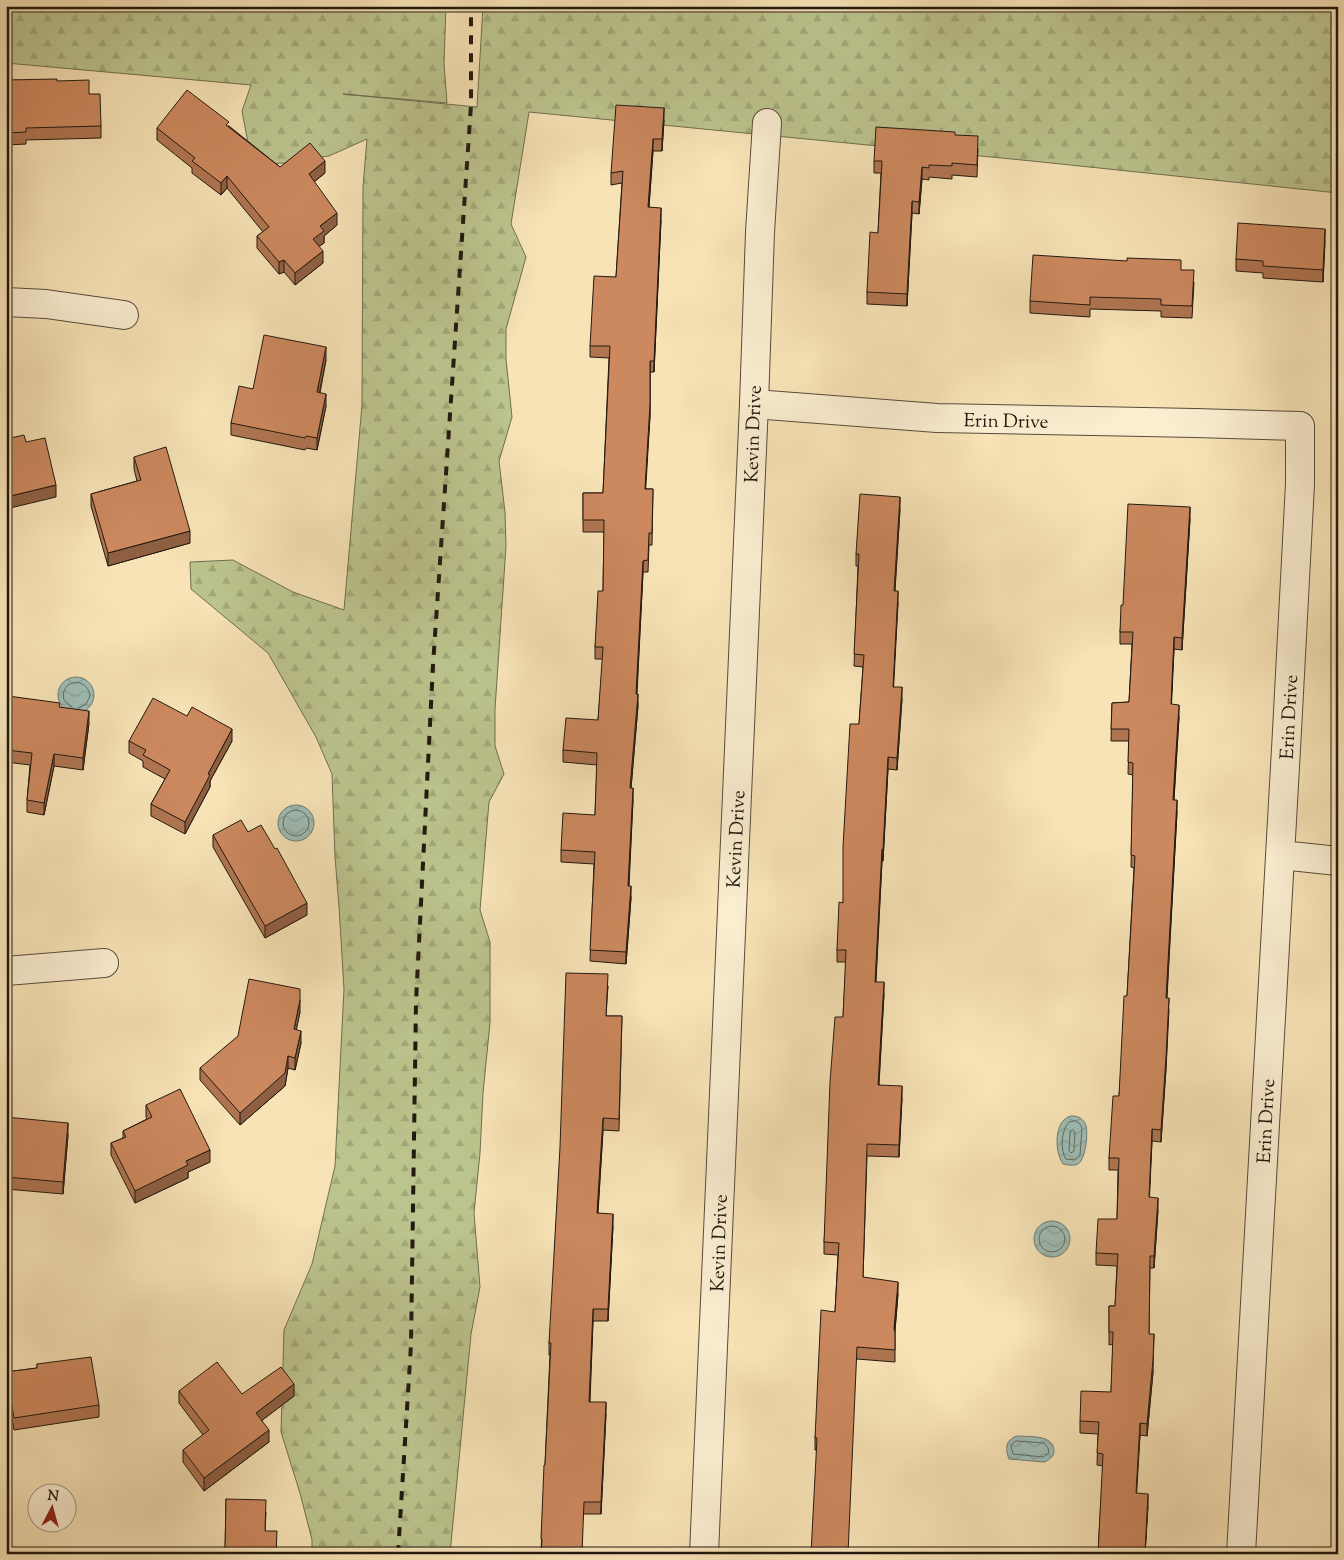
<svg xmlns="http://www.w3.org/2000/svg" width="1344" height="1560" font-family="'Sorts Mill Goudy',serif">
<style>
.forest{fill:url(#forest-firs);stroke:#6f6e4f}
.water{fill:url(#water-waves);stroke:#6d7b73}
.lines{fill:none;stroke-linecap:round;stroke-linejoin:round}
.shore{stroke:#606b62;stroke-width:1}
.minor-casing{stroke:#574c3a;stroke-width:30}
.minor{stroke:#faedd0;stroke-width:28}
.rail{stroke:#221910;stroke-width:4;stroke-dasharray:9 9;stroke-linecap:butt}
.wall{fill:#af7551;stroke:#221910}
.shaded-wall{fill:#8f5f42;stroke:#221910}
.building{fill:#cc885e;stroke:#221910}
.labels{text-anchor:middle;stroke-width:4;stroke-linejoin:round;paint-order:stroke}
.street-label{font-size:19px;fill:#221910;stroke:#faedd0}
</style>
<defs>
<pattern id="forest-firs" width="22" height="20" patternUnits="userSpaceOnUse" patternTransform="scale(1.25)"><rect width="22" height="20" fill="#bcc48e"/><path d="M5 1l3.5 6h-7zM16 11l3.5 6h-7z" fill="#a1a879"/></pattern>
<pattern id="water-waves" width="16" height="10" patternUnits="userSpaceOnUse" patternTransform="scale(1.25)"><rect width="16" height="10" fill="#9fbdb5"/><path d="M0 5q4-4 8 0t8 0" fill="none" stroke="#89a29b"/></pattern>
</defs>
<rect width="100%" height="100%" fill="#f7e3b6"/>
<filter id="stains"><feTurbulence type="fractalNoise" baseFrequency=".004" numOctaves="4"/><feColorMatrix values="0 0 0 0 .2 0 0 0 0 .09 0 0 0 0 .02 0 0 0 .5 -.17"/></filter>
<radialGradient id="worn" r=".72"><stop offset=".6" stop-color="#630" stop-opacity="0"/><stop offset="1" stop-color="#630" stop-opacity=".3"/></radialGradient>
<polygon class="forest" points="6,6 446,6 444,63 447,103 343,94 477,107 483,6 1338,6 1338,193 1032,161 529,112 511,224 526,257 506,329 506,359 512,417 499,461 505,512 506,546 495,709 495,746 504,774 489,802 480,910 490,942 490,1023 483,1093 480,1153 474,1213 480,1287 471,1334 450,1554 312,1554 312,1540 300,1493 281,1432 284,1330 312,1264 335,1166 344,989 339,907 335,857 332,774 316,737 268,653 191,589 190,562 233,560 293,592 344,610 362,405 363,187 367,139 329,156 285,163 263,164 248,143 242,111 251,85 6,63"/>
<g class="water">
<circle cx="76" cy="695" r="18"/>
<circle cx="296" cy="823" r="18"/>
<path d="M1071,1116C1077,1116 1081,1117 1085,1123C1089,1130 1086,1159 1078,1164C1074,1166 1068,1165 1063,1164C1054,1151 1054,1120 1071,1116Z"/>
<circle cx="1052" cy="1239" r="18"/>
<path d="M1017,1436C1028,1437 1054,1434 1054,1451C1054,1457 1049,1460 1044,1462L1009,1459C1005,1449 1005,1440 1017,1436Z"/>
</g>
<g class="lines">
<g class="shore">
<path d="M72,707L64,700C59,680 87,675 90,696L86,704L79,708"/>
<circle cx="296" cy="823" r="13"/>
<path d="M1076,1121L1080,1124L1082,1128L1080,1155L1075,1160L1066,1159C1060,1150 1061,1130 1069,1122Z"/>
<polygon points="1073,1130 1075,1132 1074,1151 1071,1153 1069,1151 1070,1132"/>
<circle cx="1052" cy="1239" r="13"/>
<polygon points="1017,1441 1044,1443 1048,1448 1049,1453 1043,1457 1013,1454 1011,1446 1014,1442"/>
</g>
<g class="minor-casing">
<g id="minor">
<polyline points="6,302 46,304 124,315"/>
<polyline points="754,404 937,418 1195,423 1300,426 1300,484 1287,731 1241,1554"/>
<polyline points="1281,855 1338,861"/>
<polyline points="6,971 104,963"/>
<polyline points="704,1554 754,404 760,232 767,123"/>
</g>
</g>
<use href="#minor" class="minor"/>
<polyline class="rail" points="398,1554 411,1345 416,1002 433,665 471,105 471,6"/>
</g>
<g class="wall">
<polygon points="6,80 57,81 89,94 101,126 101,138 26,140 26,144 6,145"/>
<polygon points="664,120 662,151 653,151 649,207 661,220 654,372 650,372 650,416 645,489 653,489 652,545 649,545 648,572 643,572 637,694 638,706 631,788 633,800 629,886 631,898 626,964 590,961 594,864 561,862 561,850 595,815 597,765 563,762 563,750 598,720 603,659 595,659 595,647 603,591 604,532 583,532 583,493 603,493 609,358 590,357 590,346 616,277 622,183 611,185 611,173"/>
<polygon points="229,126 280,167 325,173 314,182 337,225 324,236 324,243 319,246 323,263 295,285 284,272 279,274 257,248 257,236 263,232 227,188 221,195 192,173 192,168 157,140 157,128"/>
<polygon points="955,135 978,148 977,177 952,175 952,179 929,177 929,180 922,179 919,214 912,213 907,306 867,304 867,292 878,233 881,173 874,173 874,161"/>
<polygon points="1325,241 1323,282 1263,278 1263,273 1236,271 1236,259"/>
<polygon points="1181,270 1194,282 1192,318 1161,317 1161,311 1090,309 1090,317 1030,313 1030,301"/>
<polygon points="326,360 320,393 326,406 317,450 306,448 305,450 231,435 231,423 253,389"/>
<polygon points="134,457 190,543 108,566 91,506 91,494 137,481 134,469"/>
<polygon points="900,509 895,591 898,603 893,687 902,699 897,770 888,769 883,861 882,861 876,982 884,994 879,1085 902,1098 899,1157 867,1156 863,1277 898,1294 895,1331 895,1362 857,1359 816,1450 815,1450 815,1438 835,1312 838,1255 824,1254 824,1242 843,1017 846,962 837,962 837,950 843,903 859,724 863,667 854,666 858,566 856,566 856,554"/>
<polygon points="1190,519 1182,650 1174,649 1171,704 1179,717 1174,800 1177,812 1167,998 1169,1010 1166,1069 1161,1142 1152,1141 1149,1197 1158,1210 1154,1268 1150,1268 1149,1334 1153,1372 1147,1436 1140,1435 1136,1493 1148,1506 1145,1554 1098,1554 1103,1466 1097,1465 1098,1434 1080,1433 1080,1421 1111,1392 1113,1344 1109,1345 1109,1306 1115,1306 1117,1266 1096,1265 1096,1253 1117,1219 1118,1170 1109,1170 1109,1158 1119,1096 1127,996 1134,868 1131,867 1133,775 1128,774 1129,741 1111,741 1112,703 1129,702 1132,644 1120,644 1120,632 1123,605"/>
<polygon points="60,707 89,723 83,770 54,766 44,815 27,812 27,800 30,765 6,762 6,710"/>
<polygon points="187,716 232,741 210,781 210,787 185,834 151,816 151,804 165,779 143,767 143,761 129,753 129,741"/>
<polygon points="248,832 307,915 265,938 213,847 213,835"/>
<polygon points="608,986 606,1016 622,1016 619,1131 603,1130 598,1213 613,1226 608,1321 593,1321 590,1402 606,1414 601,1514 584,1514 541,1551 550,1355 549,1355 549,1343"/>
<polygon points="300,1012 296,1030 301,1043 295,1070 288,1068 285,1086 240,1125 200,1080 200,1068"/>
<polygon points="146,1105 210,1162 188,1172 188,1178 135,1203 111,1155 111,1143 123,1138 123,1131 147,1119 146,1117"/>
<polygon points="6,1117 68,1135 63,1194 6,1189"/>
<polygon points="37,1364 99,1405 99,1417 14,1430 6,1385 6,1372 37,1368"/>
<polygon points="179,1391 242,1394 294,1396 262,1420 269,1442 204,1491 183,1462 183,1450 203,1435 179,1403"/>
<polygon points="226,1499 266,1512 265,1531 277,1554 225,1554"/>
</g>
<g class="shaded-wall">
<polygon points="664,108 664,120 662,151 662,139"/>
<polygon points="653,139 653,151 648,219 648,207"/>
<polygon points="325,161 325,173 309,186 309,174"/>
<polygon points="922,167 922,179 919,214 919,202"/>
<polygon points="227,176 227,188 221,195 221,183"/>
<polygon points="912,201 912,213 907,306 907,294"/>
<polygon points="661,208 661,220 654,372 654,361"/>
<polygon points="337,213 337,225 324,236 324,243 313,251 313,239 320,226"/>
<polygon points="1325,229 1325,241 1323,282 1323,270"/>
<polygon points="323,251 323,263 295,285 295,273"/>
<polygon points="284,260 284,272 279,274 279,262"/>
<polygon points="326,347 326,360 317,404 317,392"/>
<polygon points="650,361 650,416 645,501 645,489"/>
<polygon points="326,394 326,406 317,450 317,438"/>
<polygon points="56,485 56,497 6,509 6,497"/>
<polygon points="900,497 900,509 894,603 894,591"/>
<polygon points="1190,507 1190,519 1182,650 1182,638"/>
<polygon points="190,531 190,543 108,566 108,553"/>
<polygon points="643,561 643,572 636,706 636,694"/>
<polygon points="898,591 898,603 893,699 893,687"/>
<polygon points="1174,637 1174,649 1171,716 1171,704"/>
<polygon points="902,687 902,699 897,770 897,758"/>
<polygon points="638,694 638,706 630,800 630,788"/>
<polygon points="1179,705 1179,717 1173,812 1173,800"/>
<polygon points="89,711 89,723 83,770 83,758"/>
<polygon points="232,729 232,741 210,781 210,787 185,834 185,822 208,774"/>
<polygon points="54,754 54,766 44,815 44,803"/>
<polygon points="888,757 888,769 883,861 883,849"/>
<polygon points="633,788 633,800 628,898 628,886"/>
<polygon points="1177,800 1177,812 1166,1010 1166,998"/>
<polygon points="882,849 882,861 875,994 875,982"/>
<polygon points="631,886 631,898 626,964 626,952"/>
<polygon points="307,903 307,915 265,938 265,926"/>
<polygon points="884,982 884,994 878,1097 878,1085"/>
<polygon points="1169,998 1166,1069 1161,1142 1161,1130"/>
<polygon points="300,1000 300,1012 294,1041 294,1029"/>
<polygon points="301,1031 301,1043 295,1070 295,1058"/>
<polygon points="288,1056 288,1068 285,1086 240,1125 240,1113"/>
<polygon points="902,1086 902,1098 899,1157 899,1145"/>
<polygon points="603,1118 603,1130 597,1225 597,1213"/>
<polygon points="68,1123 68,1135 63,1194 63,1182"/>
<polygon points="1152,1129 1152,1141 1149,1209 1149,1197"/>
<polygon points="210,1150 210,1162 188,1172 188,1178 135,1203 135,1191 186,1161"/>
<polygon points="1158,1198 1158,1210 1154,1268 1154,1256"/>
<polygon points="613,1214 613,1226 608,1321 608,1309"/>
<polygon points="898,1282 898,1294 894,1341 894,1329"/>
<polygon points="593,1309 593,1321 589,1414 589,1402"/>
<polygon points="1154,1334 1153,1372 1147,1436 1147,1424"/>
<polygon points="294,1384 294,1396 256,1425 256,1413"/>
<polygon points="606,1402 606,1414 601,1514 601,1502"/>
<polygon points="1140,1423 1140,1435 1136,1505 1136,1493"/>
<polygon points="269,1430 269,1442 204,1491 204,1478"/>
<polygon points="1148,1494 1148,1506 1145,1554 1145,1552"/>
</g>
<g class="building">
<polygon points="57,79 57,81 89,80 89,94 100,94 101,126 26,128 26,132 6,133 6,80"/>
<polygon points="187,90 229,122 226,125 280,167 310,143 325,161 309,174 337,213 320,226 324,231 313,239 323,251 295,273 284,260 279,262 257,236 269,227 227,176 221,183 192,161 195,158 157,128"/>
<polygon points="616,105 664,108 662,139 653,139 648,207 661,208 654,361 650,361 650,404 645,489 653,489 652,533 649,533 648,560 643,561 636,694 638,694 630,788 633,788 628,886 631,886 626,952 590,950 595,852 561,850 563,813 595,815 597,753 563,750 566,718 598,720 603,647 595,647 598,591 603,591 604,520 583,520 583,493 603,493 610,346 590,346 594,276 616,277 623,171 611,173"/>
<polygon points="876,127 955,132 955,135 978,136 977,165 952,163 952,166 929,165 929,168 922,167 919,202 912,201 907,294 867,292 870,232 878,233 882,161 874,161"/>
<polygon points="1238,223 1325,229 1323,270 1263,266 1263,261 1236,259"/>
<polygon points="1033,255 1127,261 1127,258 1181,260 1181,270 1194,270 1192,306 1161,305 1161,299 1090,297 1090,305 1030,301"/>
<polygon points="264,335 326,347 317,392 326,394 317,438 306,436 305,438 231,423 239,386 253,389"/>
<polygon points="24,435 26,442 45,438 56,485 6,497 6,439"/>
<polygon points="166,447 190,531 108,553 91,494 141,480 134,457"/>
<polygon points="860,494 900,497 894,591 898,591 893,687 902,687 897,758 888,757 883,849 882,849 875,982 884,982 878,1085 902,1086 899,1145 867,1144 863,1277 898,1282 894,1329 895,1332 895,1350 857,1347 848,1554 811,1554 817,1438 815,1438 821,1310 835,1312 839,1243 824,1242 830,1082 835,1017 843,1017 846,950 837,950 839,902 843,903 843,847 850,724 859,724 864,655 854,654 859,554 856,554"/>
<polygon points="1128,504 1190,507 1182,638 1174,637 1171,704 1179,705 1173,800 1177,800 1166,998 1169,998 1166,1057 1161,1130 1152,1129 1149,1197 1158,1198 1154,1256 1150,1256 1149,1334 1154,1334 1153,1360 1147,1424 1140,1423 1136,1493 1148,1494 1145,1552 1135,1552 1135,1554 1098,1554 1103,1454 1097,1453 1099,1422 1080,1421 1081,1391 1111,1392 1113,1332 1109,1332 1109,1306 1115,1306 1118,1254 1096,1253 1098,1219 1117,1219 1119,1158 1109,1158 1113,1096 1119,1096 1124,996 1127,996 1135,856 1131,855 1133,763 1128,762 1129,729 1111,729 1112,703 1129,702 1133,632 1120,632 1121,605 1123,605"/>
<polygon points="8,696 60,703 59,707 89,711 83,758 54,754 44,803 27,800 32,753 6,750 6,710"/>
<polygon points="153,698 187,716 192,707 232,729 208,774 210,775 185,822 151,804 170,770 143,755 146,750 129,741"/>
<polygon points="241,820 248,832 261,825 275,849 277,848 307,903 265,926 213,835"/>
<polygon points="566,973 608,974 606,1016 622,1016 619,1119 603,1118 597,1213 613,1214 608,1309 593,1309 589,1402 606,1402 601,1502 584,1502 582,1554 541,1554 542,1539 541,1539 544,1465 545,1465 551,1343 549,1343 560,1147"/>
<polygon points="249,979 300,989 300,1000 294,1029 301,1031 295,1058 288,1056 285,1073 240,1113 200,1068 238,1036"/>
<polygon points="180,1089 210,1150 186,1161 188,1165 135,1191 111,1143 126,1137 123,1131 152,1117 146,1105"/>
<polygon points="6,1117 68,1123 63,1182 6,1177"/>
<polygon points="91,1357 99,1405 14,1418 6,1372 37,1368 37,1364"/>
<polygon points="217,1362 242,1394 281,1367 294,1384 256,1413 269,1430 204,1478 183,1450 209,1430 179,1391"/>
<polygon points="226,1499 266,1500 265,1531 277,1531 276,1554 231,1554 231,1550 225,1550"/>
</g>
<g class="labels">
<g class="street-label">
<text transform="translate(1006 420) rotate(1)" y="7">Erin Drive</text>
<text transform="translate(752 434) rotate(-88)" y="7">Kevin Drive</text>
<text transform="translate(1288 717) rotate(-87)" y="7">Erin Drive</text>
<text transform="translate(735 839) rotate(-87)" y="7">Kevin Drive</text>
<text transform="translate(1265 1121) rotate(-87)" y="7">Erin Drive</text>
<text transform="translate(718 1243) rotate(-88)" y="7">Kevin Drive</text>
</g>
</g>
<rect width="1344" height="1560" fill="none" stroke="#f7e3b6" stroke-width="25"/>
<rect x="8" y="8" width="1329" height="1545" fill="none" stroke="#221910" stroke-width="2.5"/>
<rect x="12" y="12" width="1319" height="1535" fill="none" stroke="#221910"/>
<g transform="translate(52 1508) rotate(6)"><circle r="24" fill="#faedd0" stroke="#a49883"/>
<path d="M0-4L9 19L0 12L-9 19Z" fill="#8f2418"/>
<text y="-8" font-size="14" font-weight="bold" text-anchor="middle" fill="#221910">N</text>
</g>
<rect width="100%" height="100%" filter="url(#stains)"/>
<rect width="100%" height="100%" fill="url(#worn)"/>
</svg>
